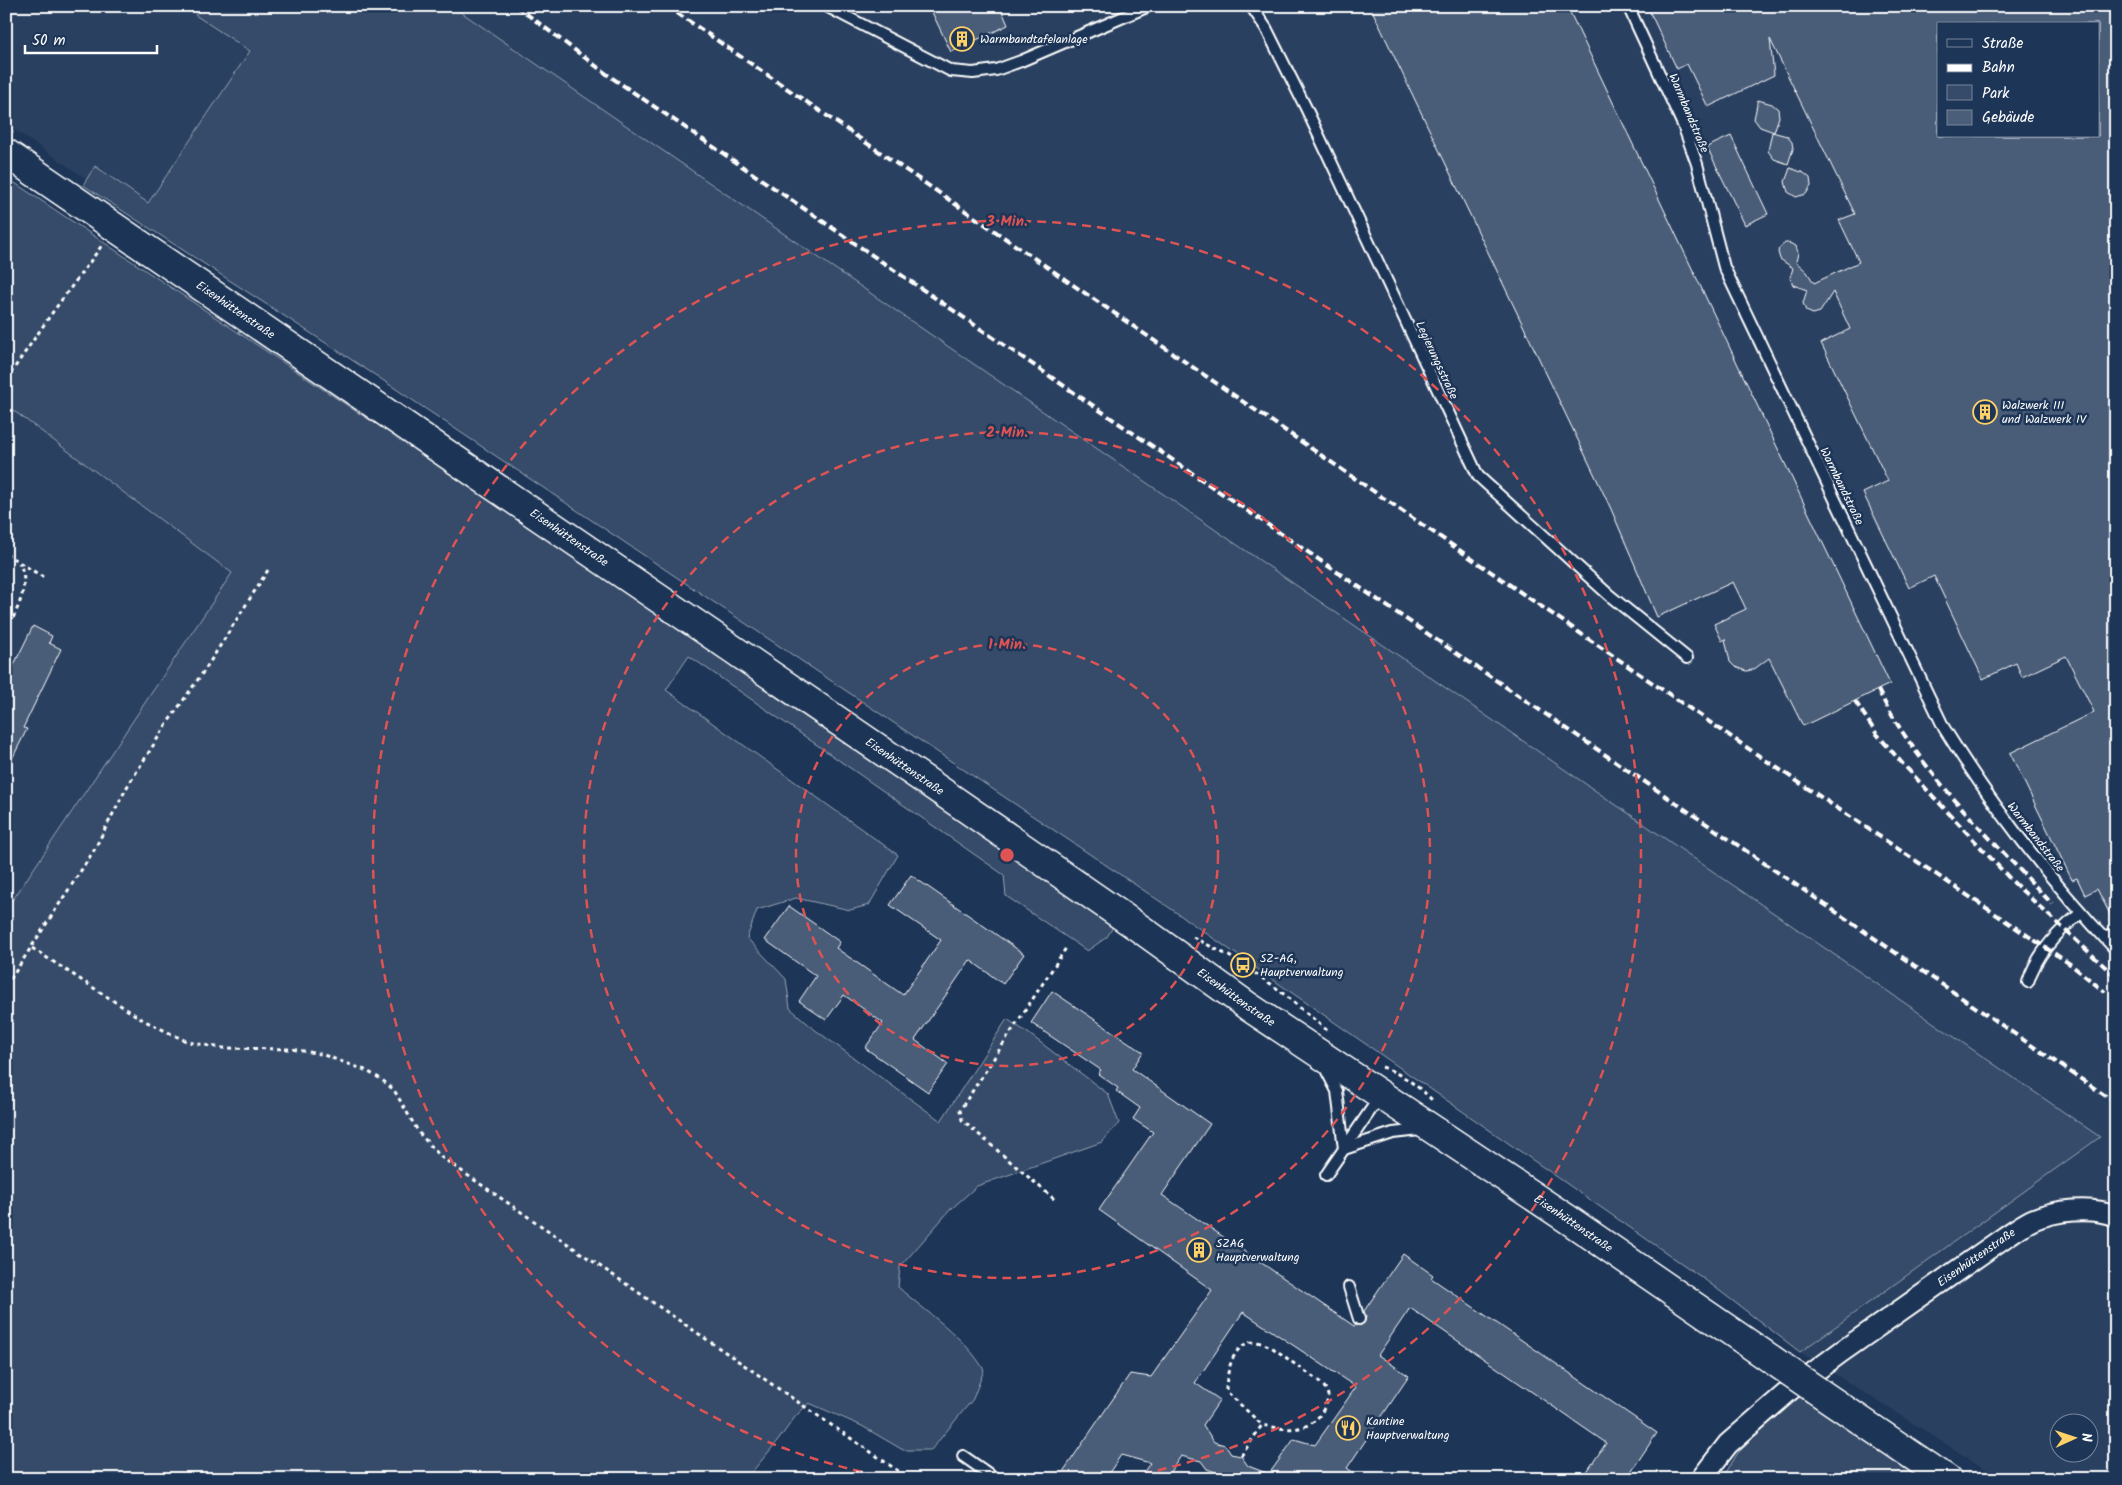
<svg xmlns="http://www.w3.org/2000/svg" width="2122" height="1485" font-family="Kalam,sans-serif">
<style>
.built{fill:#2a4161;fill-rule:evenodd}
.green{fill:#364b69;stroke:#9aa5b4}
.building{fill:#4a5d79;stroke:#fff;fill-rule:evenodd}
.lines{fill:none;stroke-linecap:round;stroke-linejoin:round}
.lane-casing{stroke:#fff;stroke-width:14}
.street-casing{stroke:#fff;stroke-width:24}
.secondary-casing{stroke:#fff;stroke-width:31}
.path{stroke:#fff;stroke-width:3;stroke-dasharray:4 4;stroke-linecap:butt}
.lane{stroke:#1d3557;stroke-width:10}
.street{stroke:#1d3557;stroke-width:20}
.secondary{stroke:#1d3557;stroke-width:28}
.rail{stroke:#fff;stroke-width:4;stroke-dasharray:8 4;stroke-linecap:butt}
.secondary-bridge-casing{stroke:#fff;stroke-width:31;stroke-linecap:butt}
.secondary-bridge{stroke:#1d3557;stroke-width:28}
.ring{fill:none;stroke:#de5353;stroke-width:2.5;stroke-dasharray:9 6}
.labels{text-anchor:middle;stroke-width:5;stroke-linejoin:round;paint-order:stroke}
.poi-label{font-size:12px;fill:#fff;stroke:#1d3557;text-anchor:start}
.street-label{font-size:12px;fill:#fff;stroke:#1d3557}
.centre{fill:#de5353;stroke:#1d3557;stroke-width:2.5}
.ring-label{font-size:15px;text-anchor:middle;font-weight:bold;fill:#de5353;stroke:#1d3557;stroke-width:5;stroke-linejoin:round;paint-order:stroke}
</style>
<rect width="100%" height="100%" fill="#1d3557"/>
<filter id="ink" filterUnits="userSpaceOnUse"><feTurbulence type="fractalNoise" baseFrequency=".02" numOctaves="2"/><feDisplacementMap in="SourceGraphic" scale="10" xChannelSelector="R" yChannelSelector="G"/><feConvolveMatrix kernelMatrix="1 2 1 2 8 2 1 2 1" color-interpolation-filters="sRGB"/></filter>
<g filter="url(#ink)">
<g class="built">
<polygon points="6,6 222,6 262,32 139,215 6,124"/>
<path d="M452,6H2116V1479H2001L1800,1352L2100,1137ZM1938,24H2098V136H1938ZM2060,1422H2090V1452H2060Z"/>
<polygon points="6,405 232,573 6,910"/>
</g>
<g class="green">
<polygon points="202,6 452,6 2100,1137 1800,1352 1704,1279 1164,904 378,377 83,185 95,166 148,203 250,51 195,15"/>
<path d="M6,177L357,412L434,458L1113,927L1107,937L1087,951L1006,896L1004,875L689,656L666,690L898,855L869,905L850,910L796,898L757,910L747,938L786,979L790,1008L814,1029L941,1121L1007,1019L1028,1033L1108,1094L1119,1123L1102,1142L977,1186L950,1210L900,1267L898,1287C926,1312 966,1338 984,1370L973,1399L931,1450H903L862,1426L809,1403L795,1417L777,1442L746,1479H6V910L232,573L6,405Z"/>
<polygon points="1801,1393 1924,1479 1722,1479 1739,1451"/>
</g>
<g class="building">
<polygon points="929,6 1000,6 1008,25 951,52"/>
<polygon points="1370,6 1567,6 1890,684 1803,726 1769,658 1753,670 1746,671 1735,667 1730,662 1725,639 1722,641 1714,624 1746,609 1733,582 1657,617 1611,509"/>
<path d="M1647,6H2116V926L2097,889L2085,895L2077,878L2072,880L2010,753L2094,712L2066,656L2022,677L2016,663L1983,679L1934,576L1909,588L1863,493L1888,481L1821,343L1850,329L1833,292L1820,312L1813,314L1806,311L1803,303L1807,290L1793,285L1790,278L1793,268L1780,259L1778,252L1779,248L1785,243H1789L1796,246L1798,253L1796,262L1807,272L1814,283L1859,262L1839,220L1855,214L1770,39L1774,75L1708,107L1687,64L1677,69ZM1938,24H2098V136H1938Z"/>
<polygon points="1758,100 1772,104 1778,109 1779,117 1774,132 1760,127 1754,119"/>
<polygon points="1772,132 1787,136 1792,142 1793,149 1788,164 1774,159 1768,151"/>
<polygon points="1731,136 1768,214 1745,225 1707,147"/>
<polygon points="1790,168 1804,173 1810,178 1811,186 1806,194 1796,197 1788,192 1785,182"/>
<polygon points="33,626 52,636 49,643 61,649 23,728 27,729 6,771 6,681"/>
<polygon points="911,875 1024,954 1003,984 970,960 915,1040 948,1064 928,1092 865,1048 883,1023 844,995 826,1020 799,1001 816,976 765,940 789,906 840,942 836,948 903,995 941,940 890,905"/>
<path d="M1052,991L1143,1052L1132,1069L1210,1124L1162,1195L1354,1326L1364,1323L1366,1317L1364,1311L1403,1254L1433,1275L1431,1278L1657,1433L1626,1479H1582L1606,1443L1410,1308L1378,1355L1409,1376L1347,1468L1363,1479H1222L1218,1473L1207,1469L1201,1461L1181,1456L1165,1479H1139L1150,1463L1121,1455L1105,1479H1058L1130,1374L1151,1377L1212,1290L1099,1210L1153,1132L1133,1119L1140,1108L1116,1091L1118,1088L1098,1074L1101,1070L1031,1023ZM1243,1312L1356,1387L1315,1445L1294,1439L1269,1474L1248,1466L1241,1456L1231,1454L1225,1445L1214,1442L1203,1425L1220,1400L1195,1383Z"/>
</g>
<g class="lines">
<g class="lane-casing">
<g id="lane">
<polyline points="826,6 951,71 973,73 996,70 1021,61 1149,6"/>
<polyline points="1251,6 1266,28 1306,108 1478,476 1609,595 1687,658"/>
<path d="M1628,6L1683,125L1697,164L1724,267L1944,728C1994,809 2051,882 2116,950"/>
<polyline points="2105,938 2116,933"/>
<path d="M2028,982C2037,953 2058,931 2081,913"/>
<polyline points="1324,1066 1337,1091 1344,1149 1393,1133 1420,1130"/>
<polyline points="1326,1175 1381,1095"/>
<polyline points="1349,1287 1359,1319"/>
<polyline points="963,1456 996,1479"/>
</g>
</g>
<g class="street-casing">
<g id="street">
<path id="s1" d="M1701,1479L1728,1444L1790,1390L1841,1352L2005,1237C2014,1231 2022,1225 2032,1220C2055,1210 2092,1206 2116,1216"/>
</g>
</g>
<g class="secondary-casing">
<g id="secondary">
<path id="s2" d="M6,153L951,798L1145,932L1249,1007L1566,1218L1771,1359"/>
<polyline points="1816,1390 1947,1479"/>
</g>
</g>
<g class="path">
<polyline points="6,127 13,132"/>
<polyline points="6,380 52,313 103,244"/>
<polyline points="6,554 43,577"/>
<path d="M6,632C16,612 32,584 19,563"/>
<polyline points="1193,937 1229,956 1274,986 1329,1032"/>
<polyline points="32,948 143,1020 188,1042 221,1048 291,1049 321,1054 365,1070 381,1079 394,1090 419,1133 441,1157 910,1479"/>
<polyline points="6,986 93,852 127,787 166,725 206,668 268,570"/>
<path d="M1382,1067C1402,1074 1420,1087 1434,1102"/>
<polyline points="1054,1199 962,1120 960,1110 1066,948"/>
<path d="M1241,1456L1262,1425C1285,1430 1310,1434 1323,1410C1326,1404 1330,1399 1327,1392C1324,1382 1307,1373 1299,1367C1288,1360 1276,1348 1264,1344C1235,1333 1226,1371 1226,1391L1262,1425"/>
<polyline points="1967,1474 1975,1479"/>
</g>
<use href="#lane" class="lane"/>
<use href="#street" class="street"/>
<use href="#secondary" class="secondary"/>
<g class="rail">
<polyline points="516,6 608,75 2116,1103"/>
<polyline points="667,6 1743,745 2070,964 2105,992"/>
<path d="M1878,690C1920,773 1990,837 2052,904"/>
<polyline points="1855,701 1876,733 1902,763 2014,883 2116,977"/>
</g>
<g class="secondary-bridge-casing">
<polyline id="secondary-bridge" points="1771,1359 1816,1390"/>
</g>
<use href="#secondary-bridge" class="secondary-bridge"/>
</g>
</g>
<g class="ring">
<circle cx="1007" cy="855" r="211"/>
<circle cx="1007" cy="855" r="423"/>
<path d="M891 1478A634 634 0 1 1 1123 1478"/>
</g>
<defs>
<g id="building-ring" transform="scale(1.25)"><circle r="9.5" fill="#1d3557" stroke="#ffd166" stroke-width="1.5"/><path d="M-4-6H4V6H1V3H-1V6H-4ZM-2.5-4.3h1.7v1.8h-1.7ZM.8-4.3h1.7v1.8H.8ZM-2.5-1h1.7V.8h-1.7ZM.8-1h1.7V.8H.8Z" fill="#ffd166"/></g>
<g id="bus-ring" transform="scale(1.25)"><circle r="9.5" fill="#1d3557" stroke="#ffd166" stroke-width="1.5"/><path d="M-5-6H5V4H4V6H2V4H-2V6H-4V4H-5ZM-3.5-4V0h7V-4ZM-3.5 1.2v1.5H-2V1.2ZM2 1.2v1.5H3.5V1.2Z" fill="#ffd166"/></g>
<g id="restaurant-ring" transform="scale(1.25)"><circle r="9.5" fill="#1d3557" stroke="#ffd166" stroke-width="1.5"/><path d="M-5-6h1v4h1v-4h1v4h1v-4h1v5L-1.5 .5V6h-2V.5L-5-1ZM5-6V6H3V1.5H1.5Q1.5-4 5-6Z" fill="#ffd166"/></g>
</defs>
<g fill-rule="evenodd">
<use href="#building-ring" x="962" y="39"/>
<use href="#building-ring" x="1985" y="412"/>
<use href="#bus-ring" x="1243" y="965"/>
<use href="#building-ring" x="1199" y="1250"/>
<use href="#restaurant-ring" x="1348" y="1428"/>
</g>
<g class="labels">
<g class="poi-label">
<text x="980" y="43">Warmbandtafelanlage</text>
<text x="2002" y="409">Walzwerk III<tspan x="2002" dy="14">und Walzwerk IV</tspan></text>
<text x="1260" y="962">SZ-AG,<tspan x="1260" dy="14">Hauptverwaltung</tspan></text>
<text x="1216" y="1247">SZAG<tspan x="1216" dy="14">Hauptverwaltung</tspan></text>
<text x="1366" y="1425">Kantine<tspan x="1366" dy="14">Hauptverwaltung</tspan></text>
</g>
<g class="street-label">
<text transform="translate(1689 113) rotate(67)" y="4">Warmbandstraße</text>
<text dy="4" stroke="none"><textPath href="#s2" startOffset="278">Eisenhüttenstraße</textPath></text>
<text transform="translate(1437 360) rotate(65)" y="4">Legierungsstraße</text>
<text transform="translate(1842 486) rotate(64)" y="4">Warmbandstraße</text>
<text dy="4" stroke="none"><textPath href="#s2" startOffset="682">Eisenhüttenstraße</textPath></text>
<text dy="4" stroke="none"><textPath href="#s2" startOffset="1088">Eisenhüttenstraße</textPath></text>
<text transform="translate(2036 837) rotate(52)" y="4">Warmbandstraße</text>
<text dy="4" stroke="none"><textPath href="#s2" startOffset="1492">Eisenhüttenstraße</textPath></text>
<text dy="4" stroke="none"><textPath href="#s2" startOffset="1898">Eisenhüttenstraße</textPath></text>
<text dy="4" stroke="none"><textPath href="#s1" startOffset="355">Eisenhüttenstraße</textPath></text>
</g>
</g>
<circle cx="1007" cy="855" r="8" class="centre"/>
<g class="ring-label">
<text x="1007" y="226">3 Min.</text>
<text x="1007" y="437">2 Min.</text>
<text x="1007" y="649">1 Min.</text>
</g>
<rect width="2122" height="1485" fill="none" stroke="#1d3557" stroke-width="25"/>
<rect x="12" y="12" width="2097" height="1460" fill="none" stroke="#fff" stroke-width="2" filter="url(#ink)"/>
<rect x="1937" y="22" width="162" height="115" fill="#1d3557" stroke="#77869a"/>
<rect x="1947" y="39" width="25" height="8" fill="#1d3557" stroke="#77869a"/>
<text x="1982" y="48" font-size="15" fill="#ffffff">Straße</text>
<rect x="1947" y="64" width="25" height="8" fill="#ffffff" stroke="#77869a"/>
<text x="1982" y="72" font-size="15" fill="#ffffff">Bahn</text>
<rect x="1947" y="85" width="25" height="15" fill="#364b69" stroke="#77869a"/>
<text x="1982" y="98" font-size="15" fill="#ffffff">Park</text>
<rect x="1947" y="110" width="25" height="15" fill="#4a5d79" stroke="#77869a"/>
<text x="1982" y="122" font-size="15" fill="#ffffff">Gebäude</text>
<g transform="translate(2074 1438) rotate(87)"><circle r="24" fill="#1d3557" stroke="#77869a"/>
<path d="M0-4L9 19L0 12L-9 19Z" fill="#ffd166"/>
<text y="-8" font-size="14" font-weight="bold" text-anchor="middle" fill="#ffffff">N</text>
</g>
<path d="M25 45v8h132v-8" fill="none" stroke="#ffffff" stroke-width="2.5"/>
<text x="32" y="45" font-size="15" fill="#ffffff" stroke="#1d3557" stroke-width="4" paint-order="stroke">50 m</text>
</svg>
